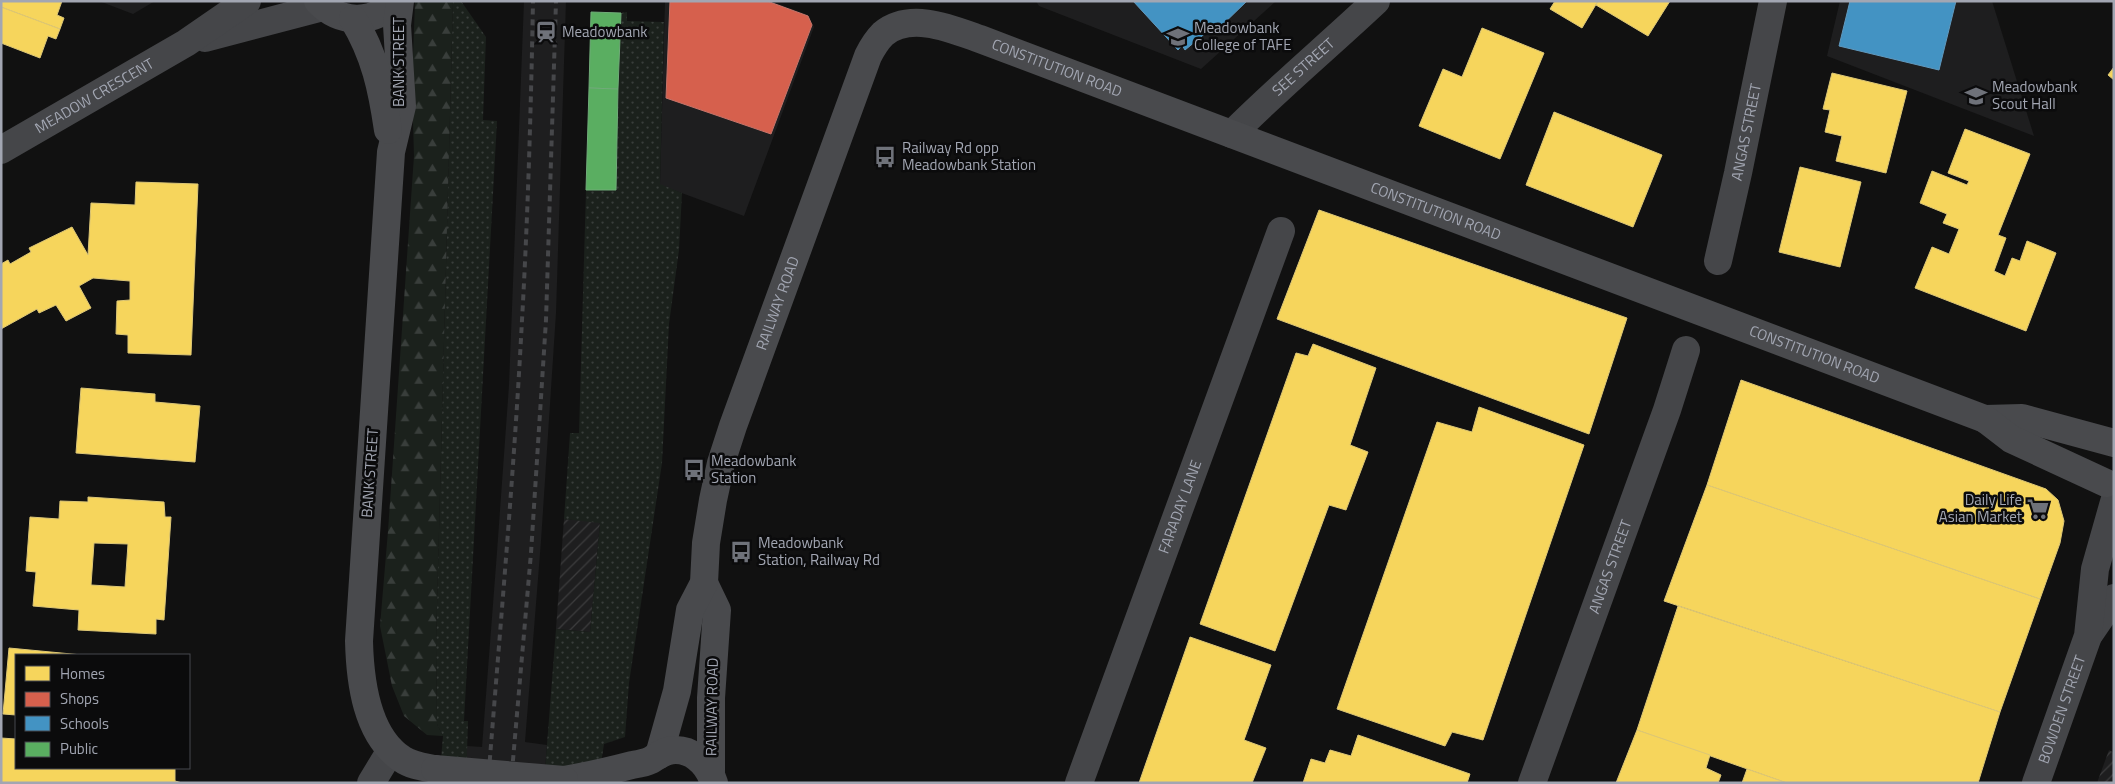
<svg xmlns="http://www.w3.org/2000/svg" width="2115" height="784" font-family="'Titillium Web',sans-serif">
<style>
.built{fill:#1e1e1f}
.industrial{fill:url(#industrial-furrows)}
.green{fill:url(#green-dots)}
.forest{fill:url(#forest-firs)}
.homes{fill:#f6d55c;stroke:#ddc776;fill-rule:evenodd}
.shops{fill:#d6604d;stroke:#c6756b}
.schools{fill:#4393c3;stroke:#6099be}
.public{fill:#5aae61;stroke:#70ac79}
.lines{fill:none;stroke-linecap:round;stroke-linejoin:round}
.street{stroke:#454649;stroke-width:28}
.secondary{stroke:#494a4d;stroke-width:28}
.rail{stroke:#46474a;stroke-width:4;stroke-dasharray:6 5;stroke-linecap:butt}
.secondary-bridge{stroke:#494a4d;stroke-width:28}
.labels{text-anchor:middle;stroke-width:5;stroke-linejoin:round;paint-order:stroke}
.poi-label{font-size:15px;fill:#a2a6b2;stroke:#0b0b0c;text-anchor:start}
.street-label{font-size:15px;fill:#a2a6b2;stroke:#0b0b0c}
</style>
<defs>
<pattern id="industrial-furrows" width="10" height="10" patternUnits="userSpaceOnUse" patternTransform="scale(1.25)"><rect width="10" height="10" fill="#1e1e1f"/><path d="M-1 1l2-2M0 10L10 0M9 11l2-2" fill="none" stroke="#3c3c3d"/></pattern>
<pattern id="green-dots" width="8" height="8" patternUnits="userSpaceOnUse" patternTransform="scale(1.25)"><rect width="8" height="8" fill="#1b211c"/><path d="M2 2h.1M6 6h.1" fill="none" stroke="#393e3b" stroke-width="1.8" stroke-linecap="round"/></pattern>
<pattern id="forest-firs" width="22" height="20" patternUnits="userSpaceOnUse" patternTransform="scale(1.25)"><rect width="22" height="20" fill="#1b211c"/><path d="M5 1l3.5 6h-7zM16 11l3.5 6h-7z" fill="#393e3b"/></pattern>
</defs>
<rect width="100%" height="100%" fill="#111"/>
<g class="built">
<polygon points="99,1 155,1 133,14"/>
<polygon points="524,1 566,1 556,313 541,541 525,742 547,745 544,783 466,783 467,746 482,747 497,552 509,385"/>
<polygon points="665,1 770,1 808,15 814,27 744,216 660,185"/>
<polygon points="1036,1 1276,1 1201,69 1039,6"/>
<polygon points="1840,1 1992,1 2034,136 1827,56"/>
</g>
<g class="industrial">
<polygon points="564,519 600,522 590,632 556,629"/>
<polygon points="2109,750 2114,753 2114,783 2097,783"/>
</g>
<g class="green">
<polygon points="453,1 461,1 486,37 483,120 497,121 464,721 468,721 466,783 439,783 443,736 437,724 436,644"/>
<polygon points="627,12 627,21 664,22 660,184 682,193 679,250 669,324 662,463 629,683 625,737 604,744 598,783 544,783 556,629 590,632 600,523 564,519 570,433 579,433 586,190 616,190 621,13"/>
</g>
<polygon class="forest" points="415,1 453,1 436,644 437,724 443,736 427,735 404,716 392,686 380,626 388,531 414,156 412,86"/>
<g class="homes">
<polygon points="1,1 62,1 57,15 64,18 60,29 1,7"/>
<polygon points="1555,1 1598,1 1582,28 1550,9"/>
<polygon points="1598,1 1670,1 1648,36 1596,5"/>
<polygon points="1,7 60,29 56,39 48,36 40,58 1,43"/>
<polygon points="1482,28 1544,53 1500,159 1419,126 1443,69 1462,77"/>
<polygon points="2114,67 2114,80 2108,75"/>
<polygon points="1832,73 1907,91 1886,173 1836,161 1842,136 1825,132 1830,110 1823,109"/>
<polygon points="1554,112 1662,155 1633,227 1526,185"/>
<polygon points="1965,129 2030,154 1998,235 2006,238 1994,271 2005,276 2012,258 2020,261 2027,241 2056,253 2026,331 1915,288 1932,247 1949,254 1959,229 1943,223 1947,214 1920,203 1932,171 1967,185 1969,181 1948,173"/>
<polygon points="1800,167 1861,182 1840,267 1779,252"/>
<polygon points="136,182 198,184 191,355 128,353 128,335 116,334 117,301 130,300 130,281 93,278 79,286 91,308 66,321 56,305 39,313 37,309 1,329 1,264 8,260 10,264 31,252 29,248 72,227 88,255 91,203 135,205"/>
<polygon points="1319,210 1627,318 1589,434 1277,319"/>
<polygon points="1313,344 1376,368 1350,445 1368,452 1346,510 1329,505 1275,651 1200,624 1296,353 1308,356"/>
<polygon points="1741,380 2046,489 2058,500 2064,521 2060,543 2040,599 1707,485"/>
<polygon points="81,388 155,394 155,402 200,406 195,462 76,453"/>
<polygon points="1479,407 1584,445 1483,740 1452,732 1445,746 1337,709 1437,422 1472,432"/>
<polygon points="1707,485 2040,599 2000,712 1664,601"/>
<path d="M88,497L164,502L165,517H171L164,620L156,619V634L78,630L79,610L33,606L36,572L26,571L30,517L59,519L60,501L88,502ZM94,543L128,544L125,587L91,585Z"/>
<polygon points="1678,606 2000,712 1978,783 1787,783 1637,730"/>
<polygon points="1190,637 1271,665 1244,740 1266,748 1252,783 1139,783"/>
<polygon points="9,648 82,655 16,655 16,715 3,714"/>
<polygon points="1637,730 1710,755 1706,768 1721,775 1718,783 1616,783"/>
<polygon points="1358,735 1470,774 1467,783 1303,783 1311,759 1325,763 1330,750 1351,756"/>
<polygon points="1,738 16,739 16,768 175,768 175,781 182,783 1,783"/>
<polygon points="1747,769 1787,783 1742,783"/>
</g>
<polygon class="shops" points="670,1 767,1 808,16 812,25 771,134 666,98"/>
<g class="schools">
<polygon points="1133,1 1247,1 1216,31 1213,27 1185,50 1182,45 1178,50"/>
<polygon points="1850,1 1956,1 1939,70 1839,46"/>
</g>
<g class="public">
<polygon points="591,12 621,13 618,89 589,88"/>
<polygon points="589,88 618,89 616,190 586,190"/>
</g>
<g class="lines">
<g class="street">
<polyline points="205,38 323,7"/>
<path id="s1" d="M1232,134C1278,88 1328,46 1376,1"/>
<path id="s2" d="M1,150L186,43L247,1"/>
<path id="s3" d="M1718,261L1738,173L1773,1"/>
<polyline points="2090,633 2114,598"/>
<polyline points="371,783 391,750"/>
<path id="s4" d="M1079,783L1281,231"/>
<path id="s5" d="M1532,783L1667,410L1686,350"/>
<path id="s6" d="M2036,783L2088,636L2095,569L2114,502"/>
</g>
<g class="secondary">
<path d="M318,1C339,23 373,26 394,1"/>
<path d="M400,1L397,25L402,106L391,152L359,641C360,681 366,735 402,759C412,766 425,767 435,769"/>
<path d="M353,19C375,55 382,89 388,130"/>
<polyline points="1985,419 2022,418 2114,443"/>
<polyline points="704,583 717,610 711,698 711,773"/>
<path id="s7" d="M659,755L677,691L690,610L704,583L706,543L713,500L721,463L733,426L868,56C872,48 877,40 883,34C910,11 952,29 980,39L1985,419L2011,439L2106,483"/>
<path d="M564,780C587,776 609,771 632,765C638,764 645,763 651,760C656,757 661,753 668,751C690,746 708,763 714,783"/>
</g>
<g class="rail">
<path d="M488,783C500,629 514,474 522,320C528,214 531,107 533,1"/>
<polyline points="511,783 531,553 546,320 556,1"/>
</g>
<polyline class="secondary-bridge" points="435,769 564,780"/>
</g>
<defs>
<g id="station-bare" transform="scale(1.725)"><path d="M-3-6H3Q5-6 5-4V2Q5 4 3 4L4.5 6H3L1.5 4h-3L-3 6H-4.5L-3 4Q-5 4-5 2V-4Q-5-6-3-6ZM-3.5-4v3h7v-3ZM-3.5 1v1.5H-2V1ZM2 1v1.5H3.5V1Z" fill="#6f727a" stroke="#0b0b0c" stroke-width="2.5" paint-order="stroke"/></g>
<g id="university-bare" transform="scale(1.725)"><path d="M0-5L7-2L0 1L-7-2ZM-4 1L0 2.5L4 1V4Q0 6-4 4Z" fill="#6f727a" stroke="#0b0b0c" stroke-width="2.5" paint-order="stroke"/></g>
<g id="school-bare" transform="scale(1.725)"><path d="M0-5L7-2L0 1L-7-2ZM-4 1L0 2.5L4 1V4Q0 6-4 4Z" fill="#6f727a" stroke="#0b0b0c" stroke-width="2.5" paint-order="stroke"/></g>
<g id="bus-bare" transform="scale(1.725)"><path d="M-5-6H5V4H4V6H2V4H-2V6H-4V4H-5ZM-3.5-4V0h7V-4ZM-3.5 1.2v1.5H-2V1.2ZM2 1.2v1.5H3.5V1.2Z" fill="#6f727a" stroke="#0b0b0c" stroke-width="2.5" paint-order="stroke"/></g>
<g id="supermarket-bare" transform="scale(1.725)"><path d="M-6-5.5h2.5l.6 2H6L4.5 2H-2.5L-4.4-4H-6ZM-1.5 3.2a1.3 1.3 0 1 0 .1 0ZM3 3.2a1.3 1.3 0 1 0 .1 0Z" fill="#6f727a" stroke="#0b0b0c" stroke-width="2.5" paint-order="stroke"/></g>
</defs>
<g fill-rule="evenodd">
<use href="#station-bare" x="546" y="32"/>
<use href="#university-bare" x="1178" y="37"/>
<use href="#school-bare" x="1976" y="96"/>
<use href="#bus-bare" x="885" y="157"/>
<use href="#bus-bare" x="694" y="470"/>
<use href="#supermarket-bare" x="2038" y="509"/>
<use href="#bus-bare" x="741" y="552"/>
</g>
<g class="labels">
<g class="poi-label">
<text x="1194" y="33">Meadowbank<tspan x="1194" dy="17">College of TAFE</tspan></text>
<text x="562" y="37">Meadowbank</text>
<text x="1992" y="92">Meadowbank<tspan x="1992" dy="17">Scout Hall</tspan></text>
<text x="902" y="153">Railway Rd opp<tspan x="902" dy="17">Meadowbank Station</tspan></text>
<text x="711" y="466">Meadowbank<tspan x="711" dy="17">Station</tspan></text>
<text x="2022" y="505" text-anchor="end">Daily Life<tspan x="2022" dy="17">Asian Market</tspan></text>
<text x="758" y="548">Meadowbank<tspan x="758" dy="17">Station, Railway Rd</tspan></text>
</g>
<g class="street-label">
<text transform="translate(399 62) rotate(-90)" y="5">BANK STREET</text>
<text dy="5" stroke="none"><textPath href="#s1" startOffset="98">SEE STREET</textPath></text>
<text dy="5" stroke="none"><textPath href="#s7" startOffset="944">CONSTITUTION ROAD</textPath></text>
<text dy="5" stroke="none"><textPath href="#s2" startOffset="108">MEADOW CRESCENT</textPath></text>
<text dy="5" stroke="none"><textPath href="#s3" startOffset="132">ANGAS STREET</textPath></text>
<text dy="5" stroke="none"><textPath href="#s7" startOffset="1349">CONSTITUTION ROAD</textPath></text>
<text dy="5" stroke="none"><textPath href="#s7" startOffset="470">RAILWAY ROAD</textPath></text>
<text dy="5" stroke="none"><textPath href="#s7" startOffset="1754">CONSTITUTION ROAD</textPath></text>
<text transform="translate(370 473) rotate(-86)" y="5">BANK STREET</text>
<text dy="5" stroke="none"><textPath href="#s4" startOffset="294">FARADAY LANE</textPath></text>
<text dy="5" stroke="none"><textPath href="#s5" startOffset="230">ANGAS STREET</textPath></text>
<text transform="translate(712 707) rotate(-89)" y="5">RAILWAY ROAD</text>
<text dy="5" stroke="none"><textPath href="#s6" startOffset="78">BOWDEN STREET</textPath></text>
</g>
</g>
<rect width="2115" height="784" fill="none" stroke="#a2a6b2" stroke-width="5"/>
<rect x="15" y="654" width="175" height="115" fill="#0b0b0c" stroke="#47494e"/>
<rect x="25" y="666" width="25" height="15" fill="#f6d55c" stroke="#47494e"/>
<text x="60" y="679" font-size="15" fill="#a2a6b2">Homes</text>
<rect x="25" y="692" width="25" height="15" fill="#d6604d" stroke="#47494e"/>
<text x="60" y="704" font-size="15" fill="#a2a6b2">Shops</text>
<rect x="25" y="716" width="25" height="15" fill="#4393c3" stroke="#47494e"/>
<text x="60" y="729" font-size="15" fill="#a2a6b2">Schools</text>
<rect x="25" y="742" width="25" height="15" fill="#5aae61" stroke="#47494e"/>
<text x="60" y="754" font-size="15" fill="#a2a6b2">Public</text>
</svg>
